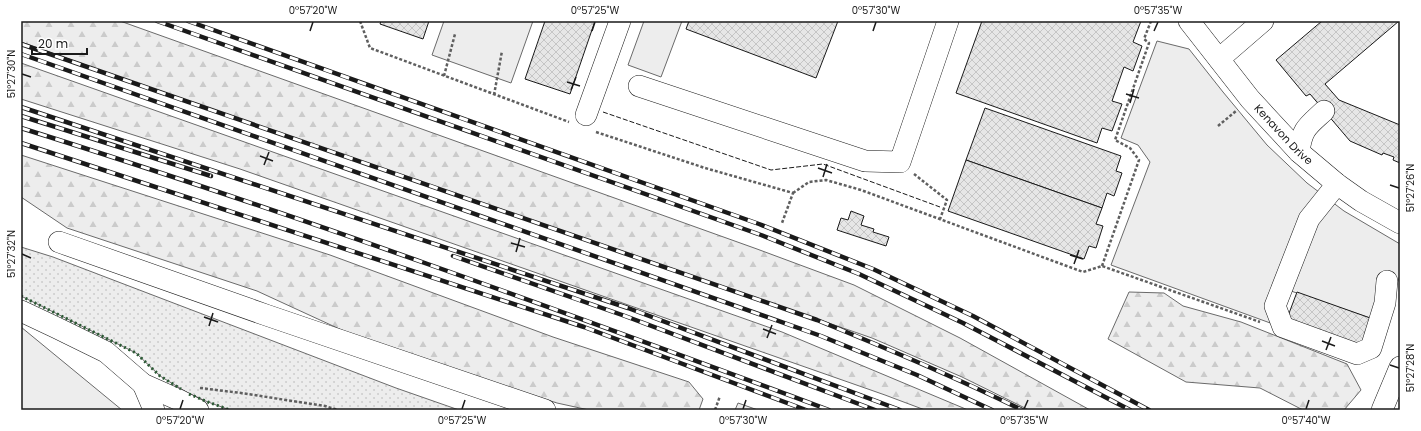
<svg xmlns="http://www.w3.org/2000/svg" width="1421" height="431" font-family="Poppins,sans-serif">
<style>
.grass{fill:url(#grass-dots);stroke:#6a6a6a}
.forest{fill:url(#forest-firs);stroke:#6a6a6a}
.built{fill:#ededed;stroke:#6a6a6a}
.building{fill:url(#building-cross-hatch);stroke:#1a1a1a}
.lines{fill:none;stroke-linecap:round;stroke-linejoin:round}
.minor-casing{stroke:#1a1a1a;stroke-width:22}
.path{stroke:#5f5f5f;stroke-width:2.5;stroke-dasharray:3 2;stroke-linecap:butt}
.minor{stroke:#fff;stroke-width:21}
.rail-casing{stroke:#1a1a1a;stroke-width:4.5}
.rail{stroke:#fff;stroke-width:3;stroke-dasharray:9;stroke-linecap:butt}
.hedge{stroke:#2b5a34;stroke-width:3;stroke-dasharray:2 3;stroke-linecap:butt}
.fence{stroke:#1a1a1a;stroke-width:1;stroke-dasharray:5 2;stroke-linecap:butt}
.ticks{fill:none;stroke:#1a1a1a;stroke-width:1.5}
.labels{text-anchor:middle;stroke-width:3;stroke-linejoin:round;paint-order:stroke}
.street-label{font-size:11px;fill:#1a1a1a;stroke:#fff}
.neatline{fill:none;stroke:#1a1a1a;stroke-width:1.5}
.ticks-label{font-size:10px;text-anchor:middle;fill:#1a1a1a}
</style>
<defs>
<pattern id="grass-dots" width="8" height="8" patternUnits="userSpaceOnUse"><rect width="8" height="8" fill="#ededed"/><path d="M2 2h.1M6 6h.1" fill="none" stroke="#cbcbcb" stroke-width="1.8" stroke-linecap="round"/></pattern>
<pattern id="forest-firs" width="22" height="20" patternUnits="userSpaceOnUse"><rect width="22" height="20" fill="#ededed"/><path d="M5 1l3.5 6h-7zM16 11l3.5 6h-7z" fill="#cbcbcb"/></pattern>
<pattern id="building-cross-hatch" width="8" height="8" patternUnits="userSpaceOnUse"><rect width="8" height="8" fill="#e6e6e6"/><path d="M0 0l8 8M0 8l8-8" fill="none" stroke="#c5c5c5"/></pattern>
</defs>
<rect width="100%" height="100%" fill="#fff"/>
<polygon class="grass" points="21,247 53,257 396,388 459,410 230,410 208,402 188,393 160,376 136,353 21,296"/>
<g class="forest">
<polygon points="21,21 120,21 757,249 854,285 960,338 1090,410 1029,410 962,377 872,338 297,140 21,42"/>
<polygon points="21,63 782,332 968,410 925,410 885,395 240,169 21,99"/>
<polygon points="21,155 330,255 553,337 689,382 703,399 699,410 589,410 557,403 370,343 257,291 67,228 21,197"/>
<polygon points="1129,292 1164,293 1183,306 1241,322 1347,364 1361,390 1344,410 1303,410 1260,388 1186,382 1108,339"/>
<polygon points="738,403 758,410 735,410"/>
</g>
<g class="built">
<polygon points="444,21 533,21 511,83 432,55"/>
<polygon points="644,21 682,21 661,77 628,65"/>
<polygon points="1157,41 1189,49 1223,92 1267,145 1307,183 1344,211 1400,244 1400,275 1388,312 1373,319 1288,290 1273,324 1111,265 1150,162 1138,145 1121,138"/>
<polygon points="21,327 122,410 21,410"/>
</g>
<g class="building">
<polygon points="381,21 429,21 423,39 380,24"/>
<polygon points="545,21 595,21 570,94 525,79"/>
<polygon points="689,21 838,21 816,78 686,29"/>
<polygon points="982,21 1141,21 1133,42 1142,46 1133,71 1124,67 1112,101 1122,104 1112,131 1102,128 1097,143 956,93"/>
<polygon points="1322,21 1399,21 1325,84 1339,100 1400,125 1400,163 1393,160 1394,157 1383,153 1382,155 1350,141 1310,94 1306,96 1276,60"/>
<polygon points="985,108 1121,156 1116,171 1122,173 1114,196 1107,193 1102,208 966,160"/>
<polygon points="966,160 1102,208 1096,224 1103,226 1096,248 1089,246 1084,259 948,211"/>
<polygon points="851,211 864,216 861,225 874,229 873,232 889,237 886,246 837,230 841,218 848,220"/>
<polygon points="1297,292 1373,319 1361,351 1285,324"/>
</g>
<g class="lines">
<g class="minor-casing">
<g id="minor">
<path id="s1" d="M1189,21L1250,99L1299,152L1337,184L1361,201L1400,223"/>
<polyline points="1219,59 1263,21"/>
<polyline points="639,86 865,161 900,162 948,21"/>
<polyline points="586,115 620,21"/>
<path d="M1299,152C1302,128 1308,126 1324,111"/>
<polyline points="1337,184 1309,219 1275,306 1283,327 1357,354 1371,348 1385,303 1387,281"/>
<polyline points="59,242 266,315 545,410"/>
<polyline points="21,311 57,328 106,352 143,384 179,400 198,410"/>
<polyline points="143,384 154,410"/>
<polyline points="1382,410 1400,367"/>
</g>
</g>
<g class="path">
<polyline points="360,21 370,48 569,122"/>
<polyline points="444,76 455,34"/>
<polyline points="494,95 502,51"/>
<polyline points="1218,126 1236,111"/>
<polyline points="596,132 705,168 793,193 782,223"/>
<polyline points="914,174 947,200 940,219"/>
<polyline points="793,193 809,182 826,180 861,190 1083,272 1102,266 1260,322"/>
<polyline points="1102,266 1139,160 1130,148 1115,140 1149,43 1144,39 1151,21"/>
<polyline points="200,388 241,393 325,406 338,410"/>
<polyline points="715,410 720,396"/>
</g>
<use href="#minor" class="minor"/>
<g class="rail-casing">
<g id="rail">
<polyline points="157,21 761,235 859,274 963,323 1130,410"/>
<polyline points="188,21 759,224 873,269 973,316 1149,410"/>
<path d="M21,44L817,320C886,348 955,377 1022,410"/>
<polyline points="21,54 821,336 917,375 992,410"/>
<polyline points="21,107 628,308 900,410"/>
<polyline points="21,116 211,176"/>
<path d="M21,128C293,213 562,311 829,410"/>
<polyline points="21,143 584,327 806,410"/>
<polyline points="453,256 625,316 875,410"/>
</g>
</g>
<use href="#rail" class="rail"/>
<g class="hedge">
<polyline points="21,296 136,353 160,376 181,389"/>
<polyline points="189,394 208,402 230,410"/>
</g>
<polyline class="fence" points="603,112 771,170 823,164 940,207"/>
</g>
<path class="ticks" d="M310,31L313,22M592,31L595,22M873,31L876,22M1154,31L1158,22M22,74L31,77M567,82L580,86M571,90L576,77M1126,94L1139,98M1130,103L1134,89M260,156L273,161M264,165L269,152M818,168L832,173M823,177L827,164M1390,185L1399,188M511,243L525,247M516,252L520,238M22,254L31,258M1070,255L1083,259M1074,264L1079,250M204,317L218,322M209,326L213,313M763,329L776,334M767,338L772,325M1322,341L1335,346M1326,350L1331,337M1390,365L1399,368M180,409L183,400M462,409L465,400M743,409L746,400M1024,409L1028,400M1306,409L1309,400"/>
<g class="labels">
<g class="street-label">
<text dy="4" stroke="none"><textPath href="#s1" startOffset="148">Kenavon Drive</textPath></text>
</g>
</g>
<rect width="1421" height="431" fill="none" stroke="#ffffff" stroke-width="44"/>
<path d="M32 48v6h55v-6" fill="none" stroke="#1a1a1a" stroke-width="2"/>
<text x="38" y="48" font-size="12" fill="#1a1a1a" stroke="#ffffff" stroke-width="3" paint-order="stroke">20 m</text>
<rect x="22" y="22" width="1377" height="387" class="neatline"/>
<g class="ticks-label">
<text x="313" y="14">0°57'20"W</text>
<text x="595" y="14">0°57'25"W</text>
<text x="876" y="14">0°57'30"W</text>
<text x="1158" y="14">0°57'35"W</text>
<text transform="translate(11 74) rotate(-90)" y="4">51°27'30"N</text>
<text transform="translate(1410 188) rotate(-90)" y="4">51°27'26"N</text>
<text transform="translate(11 254) rotate(-90)" y="4">51°27'32"N</text>
<text transform="translate(1410 368) rotate(-90)" y="4">51°27'28"N</text>
<text x="180" y="424">0°57'20"W</text>
<text x="462" y="424">0°57'25"W</text>
<text x="743" y="424">0°57'30"W</text>
<text x="1024" y="424">0°57'35"W</text>
<text x="1306" y="424">0°57'40"W</text>
</g>
</svg>
